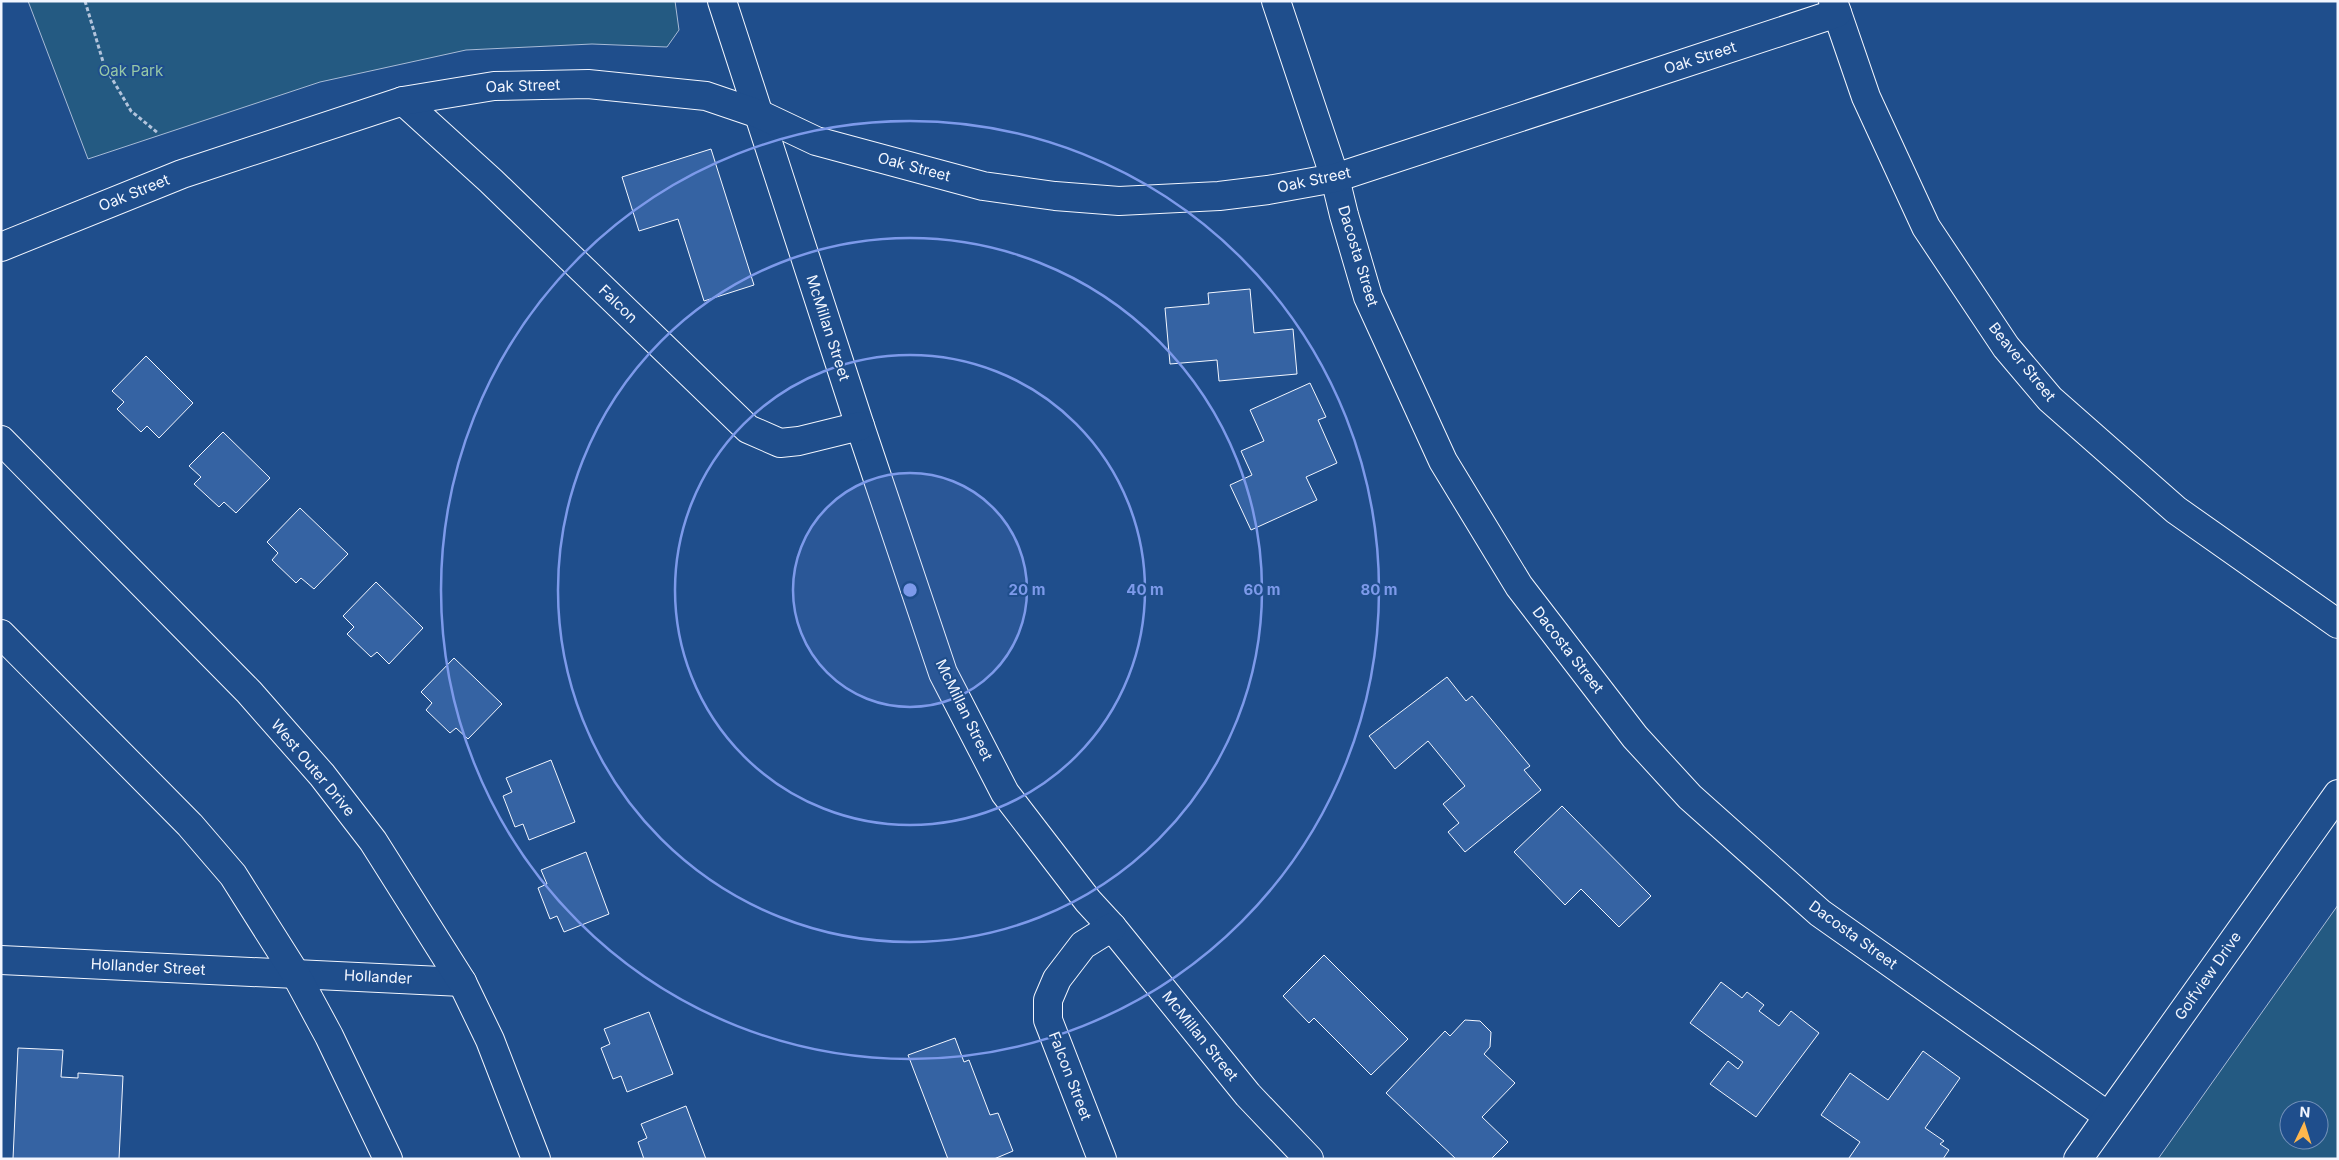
<svg xmlns="http://www.w3.org/2000/svg" width="2339" height="1160" font-family="Inter,sans-serif">
<style>
.green{fill:#245a82;stroke:#a8bbd7;fill-rule:evenodd}
.building{fill:#3563a3;stroke:#f2f6ff}
.lines{fill:none;stroke-linecap:round;stroke-linejoin:round}
.minor-casing{stroke:#f2f6ff;stroke-width:30}
.major-casing{stroke:#f2f6ff;stroke-width:30}
.path{stroke:#b3c4dc;stroke-width:3;stroke-dasharray:4 2.5;stroke-linecap:butt}
.minor{stroke:#1f4e8c;stroke-width:28}
.major{stroke:#1f4e8c;stroke-width:28}
.ring{fill:none;stroke:#7d9aea;stroke-width:2.5}
.labels{text-anchor:middle;stroke-width:4;stroke-linejoin:round;paint-order:stroke}
.street-label{font-size:15px;fill:#f2f6ff;stroke:#1f4e8c}
.park-label{font-size:15px;fill:#97c8a6;stroke:#1f4e8c}
.centre{fill:#7d9aea;stroke:#1f4e8c;stroke-width:2.5}
.ring-label{font-size:15px;text-anchor:middle;font-weight:bold;fill:#7d9aea;stroke:#1f4e8c;stroke-width:4;stroke-linejoin:round;paint-order:stroke}
</style>
<rect width="100%" height="100%" fill="#1f4e8c"/>
<g class="green">
<polygon points="28,1 675,1 679,30 667,47 592,44 466,50 320,82 88,159"/>
<path d="M2338,905V1159H2158ZM2289,1110H2319V1140H2289Z"/>
</g>
<g class="building">
<polygon points="711,149 754,285 704,301 678,219 639,231 622,177"/>
<polygon points="1250,289 1254,333 1293,329 1297,374 1219,381 1217,360 1170,364 1165,308 1209,304 1208,293"/>
<polygon points="146,356 193,403 159,438 147,426 141,432 117,409 124,402 112,391"/>
<polygon points="1310,383 1326,417 1318,420 1337,463 1306,477 1317,500 1251,530 1230,485 1252,475 1241,451 1264,441 1250,410"/>
<polygon points="223,432 270,478 236,513 224,502 219,507 194,484 201,477 189,466"/>
<polygon points="300,508 348,554 314,589 301,578 296,583 272,560 278,553 267,542"/>
<polygon points="376,582 423,628 389,664 377,652 371,657 347,634 354,627 343,616"/>
<polygon points="454,658 502,704 468,739 456,728 450,733 426,710 432,703 421,692"/>
<polygon points="1447,677 1466,701 1472,696 1530,766 1524,770 1541,790 1465,852 1448,832 1459,823 1443,804 1465,786 1428,741 1395,769 1369,736"/>
<polygon points="551,760 575,822 529,840 523,824 515,827 503,796 512,792 506,778"/>
<polygon points="1562,806 1651,896 1619,927 1581,889 1565,905 1514,852"/>
<polygon points="586,852 609,914 564,932 557,916 550,919 538,888 547,884 541,870"/>
<polygon points="1324,955 1408,1039 1371,1075 1314,1018 1309,1023 1283,996"/>
<polygon points="1721,982 1742,998 1747,992 1764,1005 1759,1011 1779,1026 1791,1011 1819,1033 1756,1117 1710,1084 1728,1061 1738,1069 1743,1062 1690,1023"/>
<polygon points="649,1012 673,1074 627,1092 621,1076 613,1079 601,1048 610,1044 604,1029"/>
<polygon points="1465,1020 1480,1021 1491,1032 1490,1047 1484,1054 1515,1083 1482,1117 1508,1142 1491,1159 1456,1159 1386,1093 1445,1031 1450,1036"/>
<polygon points="955,1038 964,1062 969,1060 990,1115 998,1113 1013,1151 994,1159 948,1159 908,1055"/>
<polygon points="18,1048 63,1050 61,1077 78,1078 78,1073 123,1076 119,1159 13,1159"/>
<polygon points="1923,1051 1960,1078 1925,1128 1944,1141 1940,1144 1949,1150 1943,1159 1850,1159 1849,1158 1860,1142 1821,1115 1850,1073 1888,1100"/>
<polygon points="686,1106 706,1159 644,1159 638,1142 647,1138 641,1124"/>
</g>
<g class="lines">
<g class="minor-casing">
<g id="minor">
<polyline points="722,1 860,426 943,673 1005,793 1088,901 1112,927 1248,1095 1309,1159"/>
<polyline points="1276,1 1335,178 1344,215 1368,297 1443,461 1519,586 1635,737 1690,797 1820,913 2108,1116"/>
<polyline points="1833,1 1866,97 1926,227 2006,347 2050,399 2176,510 2338,624"/>
<polyline points="403,101 491,181 748,429 780,443 799,441 860,426"/>
<polyline points="1,247 182,174 403,101 494,86 588,84 706,96 759,114 816,141 983,186 1055,196 1119,201 1219,196 1268,190 1335,178 1837,13"/>
<polyline points="1,960 462,982"/>
<polyline points="1102,1159 1048,1020 1048,1000 1057,979 1083,945 1112,927"/>
<polyline points="2078,1159 2338,794"/>
</g>
</g>
<g class="major-casing">
<g id="major">
<polyline points="1,440 249,692 322,775 373,841 462,982 490,1040 536,1159"/>
<polyline points="1,634 190,825 233,875 295,973 329,1036 388,1159"/>
</g>
</g>
<polyline class="path" points="85,1 104,65 131,111 158,133"/>
<use href="#minor" class="minor"/>
<use href="#major" class="major"/>
</g>
<circle cx="910" cy="590" r="117" fill="#7d9aea" fill-opacity=".12"/>
<g class="ring">
<circle cx="910" cy="590" r="117"/>
<circle cx="910" cy="590" r="235"/>
<circle cx="910" cy="590" r="352"/>
<circle cx="910" cy="590" r="469"/>
</g>
<g class="labels">
<g class="street-label">
<text transform="translate(1700 58) rotate(-18)" y="5">Oak Street</text>
<text transform="translate(523 86) rotate(-2)" y="5">Oak Street</text>
<text transform="translate(914 167) rotate(15)" y="5">Oak Street</text>
<text transform="translate(1314 180) rotate(-12)" y="5">Oak Street</text>
<text transform="translate(134 193) rotate(-22)" y="5">Oak Street</text>
<text transform="translate(1358 256) rotate(73)" y="5">Dacosta Street</text>
<text transform="translate(618 304) rotate(44)" y="5">Falcon</text>
<text transform="translate(828 328) rotate(72)" y="5">McMillan Street</text>
<text transform="translate(2022 362) rotate(51)" y="5">Beaver Street</text>
<text transform="translate(1568 650) rotate(52)" y="5">Dacosta Street</text>
<text transform="translate(964 710) rotate(64)" y="5">McMillan Street</text>
<text transform="translate(313 768) rotate(50)" y="5">West Outer Drive</text>
<text transform="translate(1853 935) rotate(36)" y="5">Dacosta Street</text>
<text transform="translate(148 967) rotate(3)" y="5">Hollander Street</text>
<text transform="translate(2208 976) rotate(-55)" y="5">Golfview Drive</text>
<text transform="translate(378 977) rotate(3)" y="5">Hollander</text>
<text transform="translate(1200 1036) rotate(51)" y="5">McMillan Street</text>
<text transform="translate(1070 1076) rotate(69)" y="5">Falcon Street</text>
</g>
<g class="park-label">
<text x="131" y="76">Oak Park</text>
</g>
</g>
<circle cx="910" cy="590" r="8" class="centre"/>
<g class="ring-label">
<text x="1027" y="595">20 m</text>
<text x="1145" y="595">40 m</text>
<text x="1262" y="595">60 m</text>
<text x="1379" y="595">80 m</text>
</g>
<rect width="2339" height="1160" fill="none" stroke="#f2f6ff" stroke-width="5"/>
<g transform="translate(2304 1125) rotate(4)"><circle r="24" fill="#1f4e8c" stroke="#7391ba"/>
<path d="M0-4L9 19L0 12L-9 19Z" fill="#ffb74d"/>
<text y="-8" font-size="14" font-weight="bold" text-anchor="middle" fill="#f2f6ff">N</text>
</g>
</svg>
